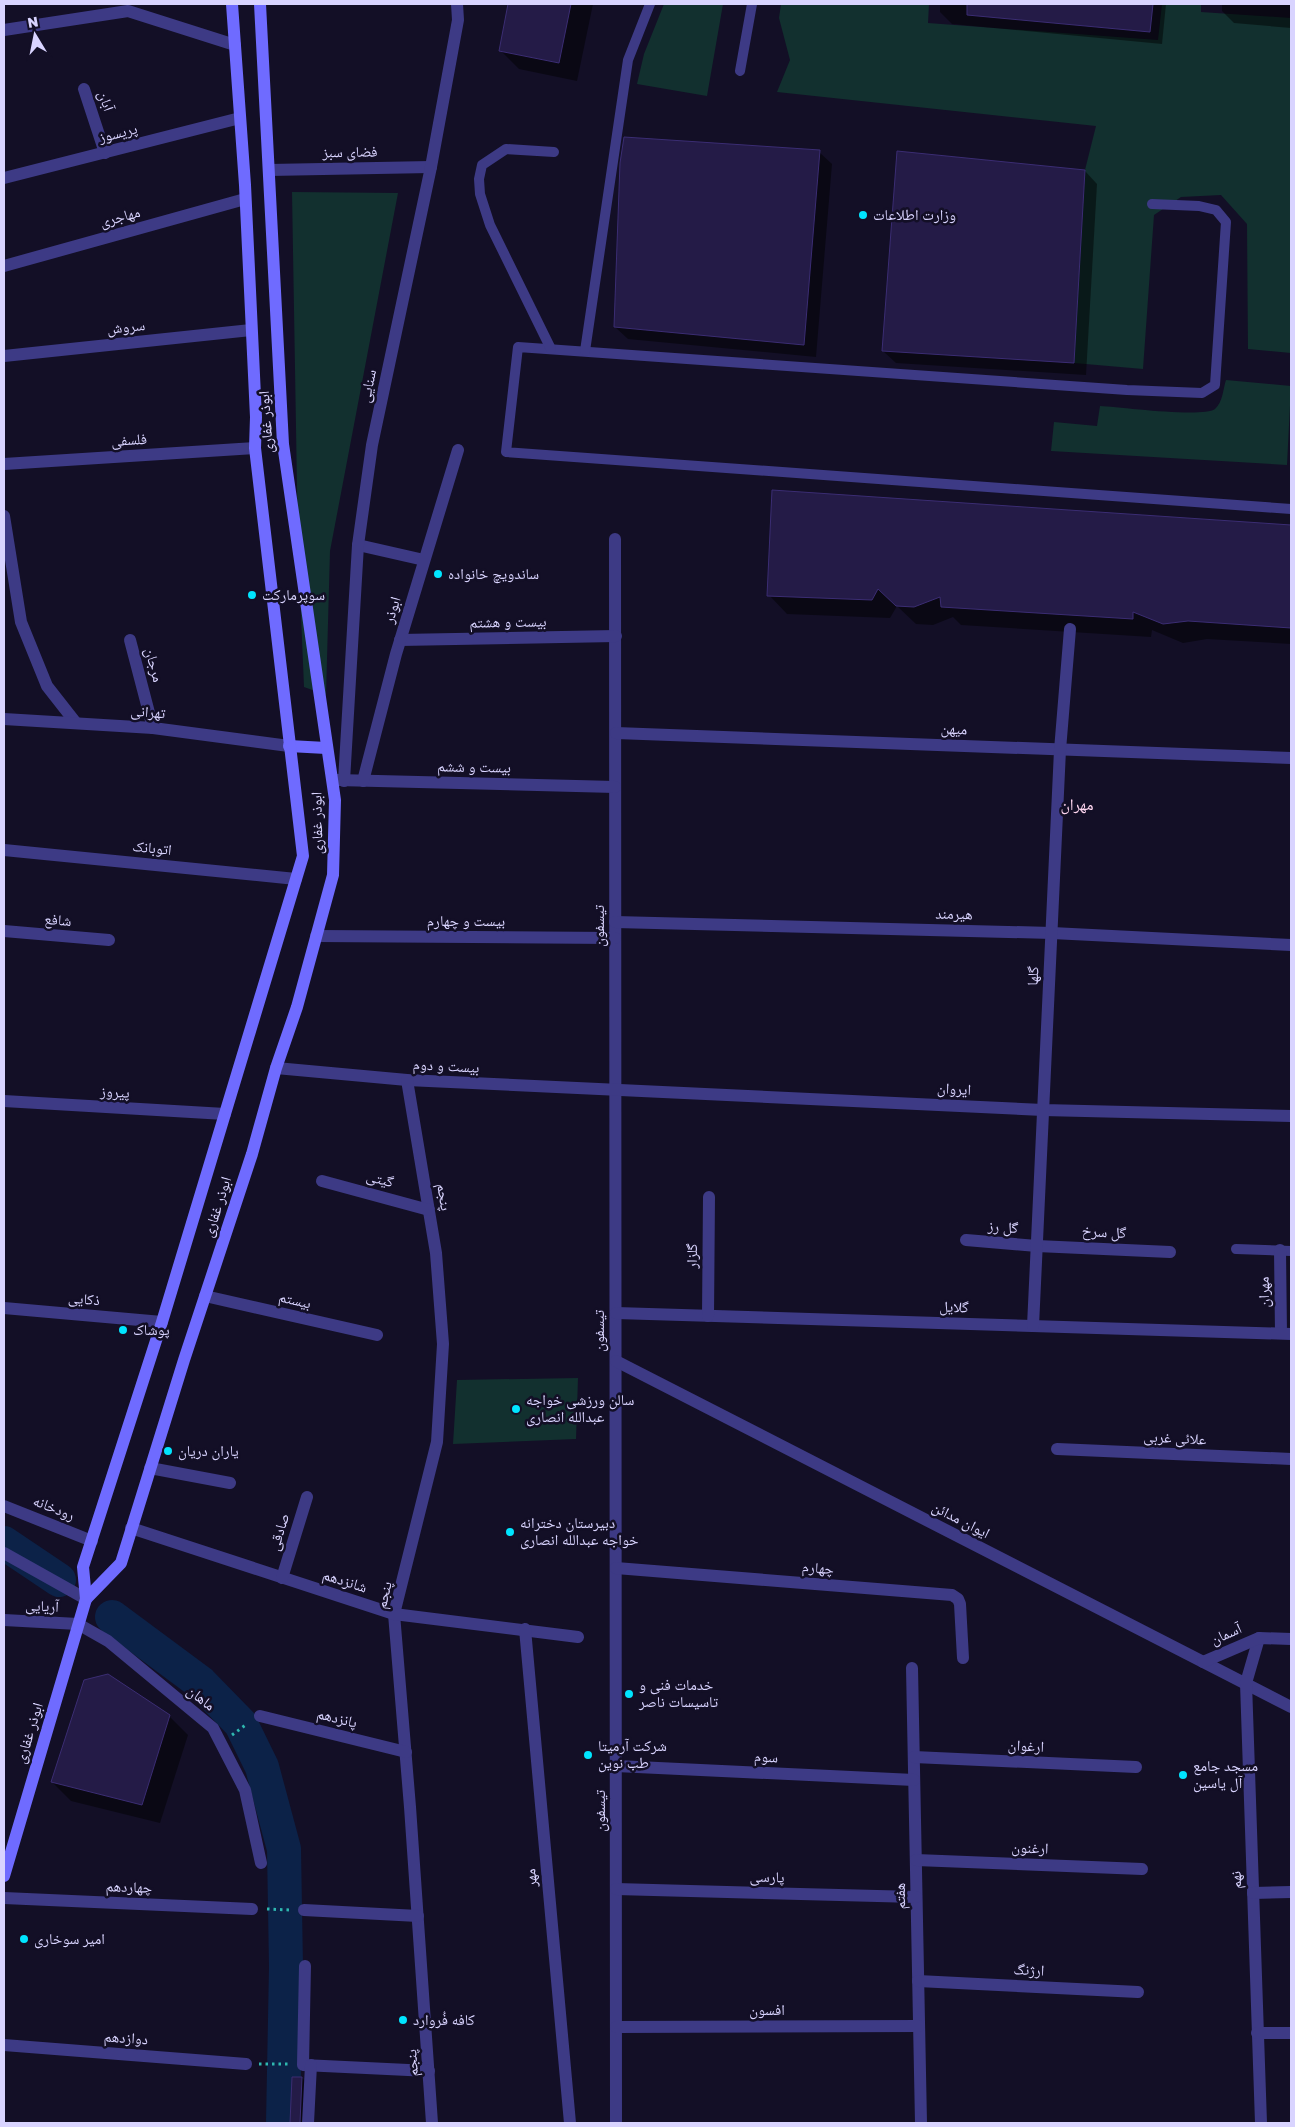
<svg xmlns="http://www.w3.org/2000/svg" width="1295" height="2127" font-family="'Golos Text','Noto Naskh Arabic',sans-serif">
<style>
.green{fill:#12302f}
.shadow{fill:#0007}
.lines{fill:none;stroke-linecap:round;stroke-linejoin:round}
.river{stroke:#0c2248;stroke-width:34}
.building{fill:#241b47;stroke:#3b2d73}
.path{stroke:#2fb8b0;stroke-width:3;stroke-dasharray:2.5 4;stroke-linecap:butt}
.lane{stroke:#3d3a85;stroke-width:10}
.street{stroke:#3d3a85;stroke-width:12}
.secondary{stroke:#6f6bff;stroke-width:12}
.poi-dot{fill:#00e5ff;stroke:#130f26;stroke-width:2}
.labels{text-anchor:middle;stroke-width:5;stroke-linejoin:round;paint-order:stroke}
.street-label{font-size:15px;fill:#d9d4ff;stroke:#130f26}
.poi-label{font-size:15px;fill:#d9d4ff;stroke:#130f26;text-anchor:start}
.neighbourhood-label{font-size:16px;fill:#ffd6f0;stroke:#130f26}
</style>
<rect width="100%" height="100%" fill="#130f26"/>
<g class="green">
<polygon points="664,4 723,4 707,96 637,84 644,54"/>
<polygon points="781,4 929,4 928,23 1158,40 1162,4 1201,4 1201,12 1291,18 1291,353 1248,349 1247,224 1221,195 1181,197 1154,215 1143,369 1074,363 1085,170 1096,126 777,92 790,60 779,18"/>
<polygon points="292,192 398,193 330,551 326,695 304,687 298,545"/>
<path d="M1226,380L1291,386L1287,465L1051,451L1054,422L1097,426L1100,406C1120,407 1202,418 1215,409C1223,402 1223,389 1226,380Z"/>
<polygon points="578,1378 576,1439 453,1444 457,1380"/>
</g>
<g class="shadow">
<polygon points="510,4 593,4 577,81 519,69 500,50"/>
<polygon points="940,4 1166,4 1162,44 952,24 940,12"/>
<polygon points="1222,4 1291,4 1291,28 1234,23 1222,11"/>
<polygon points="819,152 832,164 816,357 628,339 615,327"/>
<polygon points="1085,171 1097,184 1086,375 896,363 883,351"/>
<polygon points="774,492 1291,526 1291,644 1207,639 1183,643 1152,630 1151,637 961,625 953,617 933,625 916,624 897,606 890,618 787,614 769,595"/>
<polygon points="169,1716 188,1735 160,1823 71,1801 52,1782"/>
<polygon points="293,2078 302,2078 308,2084 306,2123 291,2123"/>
</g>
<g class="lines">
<g class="river">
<polyline points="4,1543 59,1580"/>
<polyline points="112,1617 201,1683 241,1724 262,1767 284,1849 286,1967 283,2123"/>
</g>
</g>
<g class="building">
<polygon points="508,4 571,4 559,63 499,51"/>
<polygon points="967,4 1153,4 1150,32 967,15"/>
<polygon points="624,137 820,150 804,345 614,327 620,163"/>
<polygon points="897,151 1085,170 1074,363 882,351"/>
<polygon points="772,490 1291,525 1291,628 1188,621 1163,624 1133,612 1133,619 941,607 940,597 914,607 896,606 878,589 872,600 767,596"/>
<polygon points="108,1674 170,1715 142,1805 51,1782 84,1680"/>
<polygon points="292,2077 302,2077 300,2123 290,2123"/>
</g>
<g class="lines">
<g class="path">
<polyline points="232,1735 247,1724"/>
<polyline points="267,1909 290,1910"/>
<polyline points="259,2064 288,2064"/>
</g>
<g class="lane">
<polyline points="740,71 752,4"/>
<polyline points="1152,204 1199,206 1216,210 1226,222 1215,385 1202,393 1127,390 518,347 506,452 1291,509"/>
<polyline points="551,349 490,225 480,194 479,179 482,165 506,149 554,152"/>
<polyline points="585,351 628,60 650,4"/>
<polyline points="1236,1249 1291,1251"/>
</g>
<g class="street">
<polyline points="4,30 128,11 235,45"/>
<polyline points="84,89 105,153"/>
<polyline points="269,170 431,167"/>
<polyline points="4,178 240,118"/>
<polyline points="4,266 245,199"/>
<polyline points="4,356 251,330"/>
<polyline points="4,464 255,448"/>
<polyline points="4,516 21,622 47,686 76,723"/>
<polyline points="615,539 616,2123"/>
<polyline points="358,545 424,560"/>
<polyline points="130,640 153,728"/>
<polyline points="400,640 616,636"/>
<polyline points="4,719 153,728 289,746"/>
<polyline points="616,733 1291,758"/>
<polyline points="337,780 615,787"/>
<polyline points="344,781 358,545 372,445 431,167 458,20 457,4"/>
<polyline points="363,781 396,654 458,450"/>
<polyline points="4,850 296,879"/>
<polyline points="615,922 1052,933 1291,945"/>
<polyline points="4,931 109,940"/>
<polyline points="316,936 615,938"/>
<polyline points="276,1068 407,1080 1043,1110 1291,1116"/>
<polyline points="407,1080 436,1253 443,1344 437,1442 394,1614 410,1807 432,2123"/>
<polyline points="4,1101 225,1114"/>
<polyline points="322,1181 429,1210"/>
<polyline points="966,1240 1037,1246 1170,1252"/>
<polyline points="1280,1250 1281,1333"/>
<polyline points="205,1296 377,1335"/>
<polyline points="4,1308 162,1322"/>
<polyline points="616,1313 1291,1334"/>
<polyline points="708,1316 709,1197"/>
<polyline points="1033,1326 1060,750 1070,629"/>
<polyline points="616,1361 1291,1707"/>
<polyline points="1057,1449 1291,1459"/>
<polyline points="150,1468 230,1483"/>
<polyline points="4,1506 92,1541"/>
<polyline points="131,1528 394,1614 578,1637"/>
<polyline points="4,1553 86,1599"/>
<polyline points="616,1568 952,1595 958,1599 960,1604 963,1658"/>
<polyline points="282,1578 307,1497"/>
<polyline points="4,1620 78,1624 108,1641 213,1728 245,1790 261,1863"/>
<polyline points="525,1629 570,2123"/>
<polyline points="1259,1638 1246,1683 1261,2123"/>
<polyline points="1203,1662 1259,1638 1291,1639"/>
<polyline points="912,1668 921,2123"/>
<polyline points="260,1716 406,1752"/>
<polyline points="914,1757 1136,1767"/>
<polyline points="616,1766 914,1780"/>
<polyline points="916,1860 1142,1869"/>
<polyline points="616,1889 916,1897"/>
<polyline points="1253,1893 1291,1892"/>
<polyline points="4,1898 252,1909"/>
<polyline points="304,1910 418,1916"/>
<polyline points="305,1966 303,2065 429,2071"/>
<polyline points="918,1981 1138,1992"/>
<polyline points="616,2027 919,2026"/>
<polyline points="1257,2033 1291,2033"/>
<polyline points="4,2045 246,2064"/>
<polyline points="308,2123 311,2065"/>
</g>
<g class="secondary">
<polyline points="289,746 326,748"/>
<polyline points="86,1599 121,1563 184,1360 252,1154 276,1068 297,1007 333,875 335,800 283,444 260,4"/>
<polyline points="4,1876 86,1599 83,1567 162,1322 303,856 255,448 256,417 245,185 232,4"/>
</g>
</g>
<g class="poi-dot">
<circle cx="863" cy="215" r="5"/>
<circle cx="438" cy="574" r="5"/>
<circle cx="252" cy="595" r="5"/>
<circle cx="123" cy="1330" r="5"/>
<circle cx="516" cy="1409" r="5"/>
<circle cx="168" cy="1451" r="5"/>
<circle cx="510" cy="1532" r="5"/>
<circle cx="629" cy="1694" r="5"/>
<circle cx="588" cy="1755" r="5"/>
<circle cx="1183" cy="1775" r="5"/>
<circle cx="24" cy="1939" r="5"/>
<circle cx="403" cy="2020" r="5"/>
</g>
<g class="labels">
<g class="street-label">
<text transform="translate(106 101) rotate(72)" y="5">آبان</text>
<text transform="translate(118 133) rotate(-14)" y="5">پریسوز</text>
<text transform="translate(350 152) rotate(-1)" y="5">فضای سبز</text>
<text transform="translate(120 217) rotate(-15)" y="5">مهاجری</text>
<text transform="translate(126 327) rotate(-6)" y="5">سروش</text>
<text transform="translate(368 386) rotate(-78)" y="5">سنایی</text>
<text transform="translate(266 422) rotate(-94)" y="5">ابوذر غفاری</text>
<text transform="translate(129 440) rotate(-4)" y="5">فلسفی</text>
<text transform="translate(392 610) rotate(-73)" y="5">ابوذر</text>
<text transform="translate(508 622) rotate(-1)" y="5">بیست و هشتم</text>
<text transform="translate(154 665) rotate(75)" y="5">مرجان</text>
<text transform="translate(148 712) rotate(5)" y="5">تهرانی</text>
<text transform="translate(954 729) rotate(2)" y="5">میهن</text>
<text transform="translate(474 767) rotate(1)" y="5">بیست و ششم</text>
<text transform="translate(317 823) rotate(-91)" y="5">ابوذر غفاری</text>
<text transform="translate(152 848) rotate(6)" y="5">اتوبانک</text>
<text transform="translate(954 914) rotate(1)" y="5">هیرمند</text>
<text transform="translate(58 920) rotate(5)" y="5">شافع</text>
<text x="466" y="926">بیست و چهارم</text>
<text transform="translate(599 926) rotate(-90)" y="5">تیسفون</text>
<text transform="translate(1033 976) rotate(-87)" y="5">گلها</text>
<text transform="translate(446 1066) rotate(3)" y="5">بیست و دوم</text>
<text transform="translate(954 1089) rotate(3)" y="5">ایروان</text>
<text transform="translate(115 1092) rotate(3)" y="5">پیروز</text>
<text transform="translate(380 1179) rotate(15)" y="5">گیتی</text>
<text transform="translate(444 1197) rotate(81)" y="5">پنجم</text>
<text transform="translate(217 1207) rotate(-72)" y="5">ابوذر غفاری</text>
<text transform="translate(1003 1227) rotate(5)" y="5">گل رز</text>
<text transform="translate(1104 1232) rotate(3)" y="5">گل سرخ</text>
<text transform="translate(692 1256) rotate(-89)" y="5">گلزار</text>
<text transform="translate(1264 1292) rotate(-91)" y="5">مهران</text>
<text transform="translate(84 1299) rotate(5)" y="5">ذکایی</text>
<text transform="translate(295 1300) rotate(13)" y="5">بیستم</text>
<text transform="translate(954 1307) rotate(2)" y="5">گلایل</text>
<text transform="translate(599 1331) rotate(-90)" y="5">تیسفون</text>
<text transform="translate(1175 1438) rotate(3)" y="5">علائی غربی</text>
<text transform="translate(54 1508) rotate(22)" y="5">رودخانه</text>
<text transform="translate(961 1520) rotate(27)" y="5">ایوان مدائن</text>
<text transform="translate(279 1532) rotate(-73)" y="5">صادقی</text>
<text transform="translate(818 1568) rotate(5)" y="5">چهارم</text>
<text transform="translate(345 1581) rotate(18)" y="5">شانزدهم</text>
<text transform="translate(384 1595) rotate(-77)" y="5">پنجم</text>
<text transform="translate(42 1606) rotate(3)" y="5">آریایی</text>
<text transform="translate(1226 1634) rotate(-24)" y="5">آسمان</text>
<text transform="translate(201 1698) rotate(38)" y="5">ماهان</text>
<text transform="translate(337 1718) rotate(14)" y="5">پانزدهم</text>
<text transform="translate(29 1733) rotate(-73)" y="5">ابوذر غفاری</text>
<text transform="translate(1026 1746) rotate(3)" y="5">ارغوان</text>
<text transform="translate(766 1757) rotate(3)" y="5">سوم</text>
<text transform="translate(600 1811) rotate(-90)" y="5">تیسفون</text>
<text transform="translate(1030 1848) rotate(2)" y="5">ارغنون</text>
<text transform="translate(767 1877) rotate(1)" y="5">پارسی</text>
<text transform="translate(531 1878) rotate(-95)" y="5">مهر</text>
<text transform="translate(1236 1880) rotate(-92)" y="5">نهم</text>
<text transform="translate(129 1887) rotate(2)" y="5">چهاردهم</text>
<text transform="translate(900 1896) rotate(-91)" y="5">هفتم</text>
<text transform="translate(1029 1970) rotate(3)" y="5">ارژنگ</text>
<text x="767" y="2015">افسون</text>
<text transform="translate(126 2038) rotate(4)" y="5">دوازدهم</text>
<text transform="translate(412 2063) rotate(-94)" y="5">پنجم</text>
</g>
<g class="poi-label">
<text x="873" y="220">وزارت اطلاعات</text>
<text x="448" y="579">ساندویچ خانواده</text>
<text x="262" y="600">سوپرمارکت</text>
<text x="133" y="1335">پوشاک</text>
<text x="526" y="1405">سالن ورزشی خواجه<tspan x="526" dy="17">عبدالله انصاری</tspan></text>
<text x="178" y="1456">یاران دریان</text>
<text x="520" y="1528">دبیرستان دخترانه<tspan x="520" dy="17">خواجه عبدالله انصاری</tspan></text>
<text x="639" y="1690">خدمات فنی و<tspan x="639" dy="17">تاسیسات ناصر</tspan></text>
<text x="598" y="1751">شرکت آرمیتا<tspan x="598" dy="17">طب نوین</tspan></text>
<text x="1193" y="1771">مسجد جامع<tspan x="1193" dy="17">آل یاسین</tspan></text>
<text x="34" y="1944">امیر سوخاری</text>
<text x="413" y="2025">کافه فُروارد</text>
</g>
<g class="neighbourhood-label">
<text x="1077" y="810">مهران</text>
</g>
</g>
<rect width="1295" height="2127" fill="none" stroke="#d9d4ff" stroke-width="10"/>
<g transform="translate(35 35) rotate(350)" stroke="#130f26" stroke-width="4" paint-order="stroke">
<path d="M0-4L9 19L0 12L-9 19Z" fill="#d9d4ff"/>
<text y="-8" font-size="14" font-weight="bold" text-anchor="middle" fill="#d9d4ff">N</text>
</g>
</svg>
